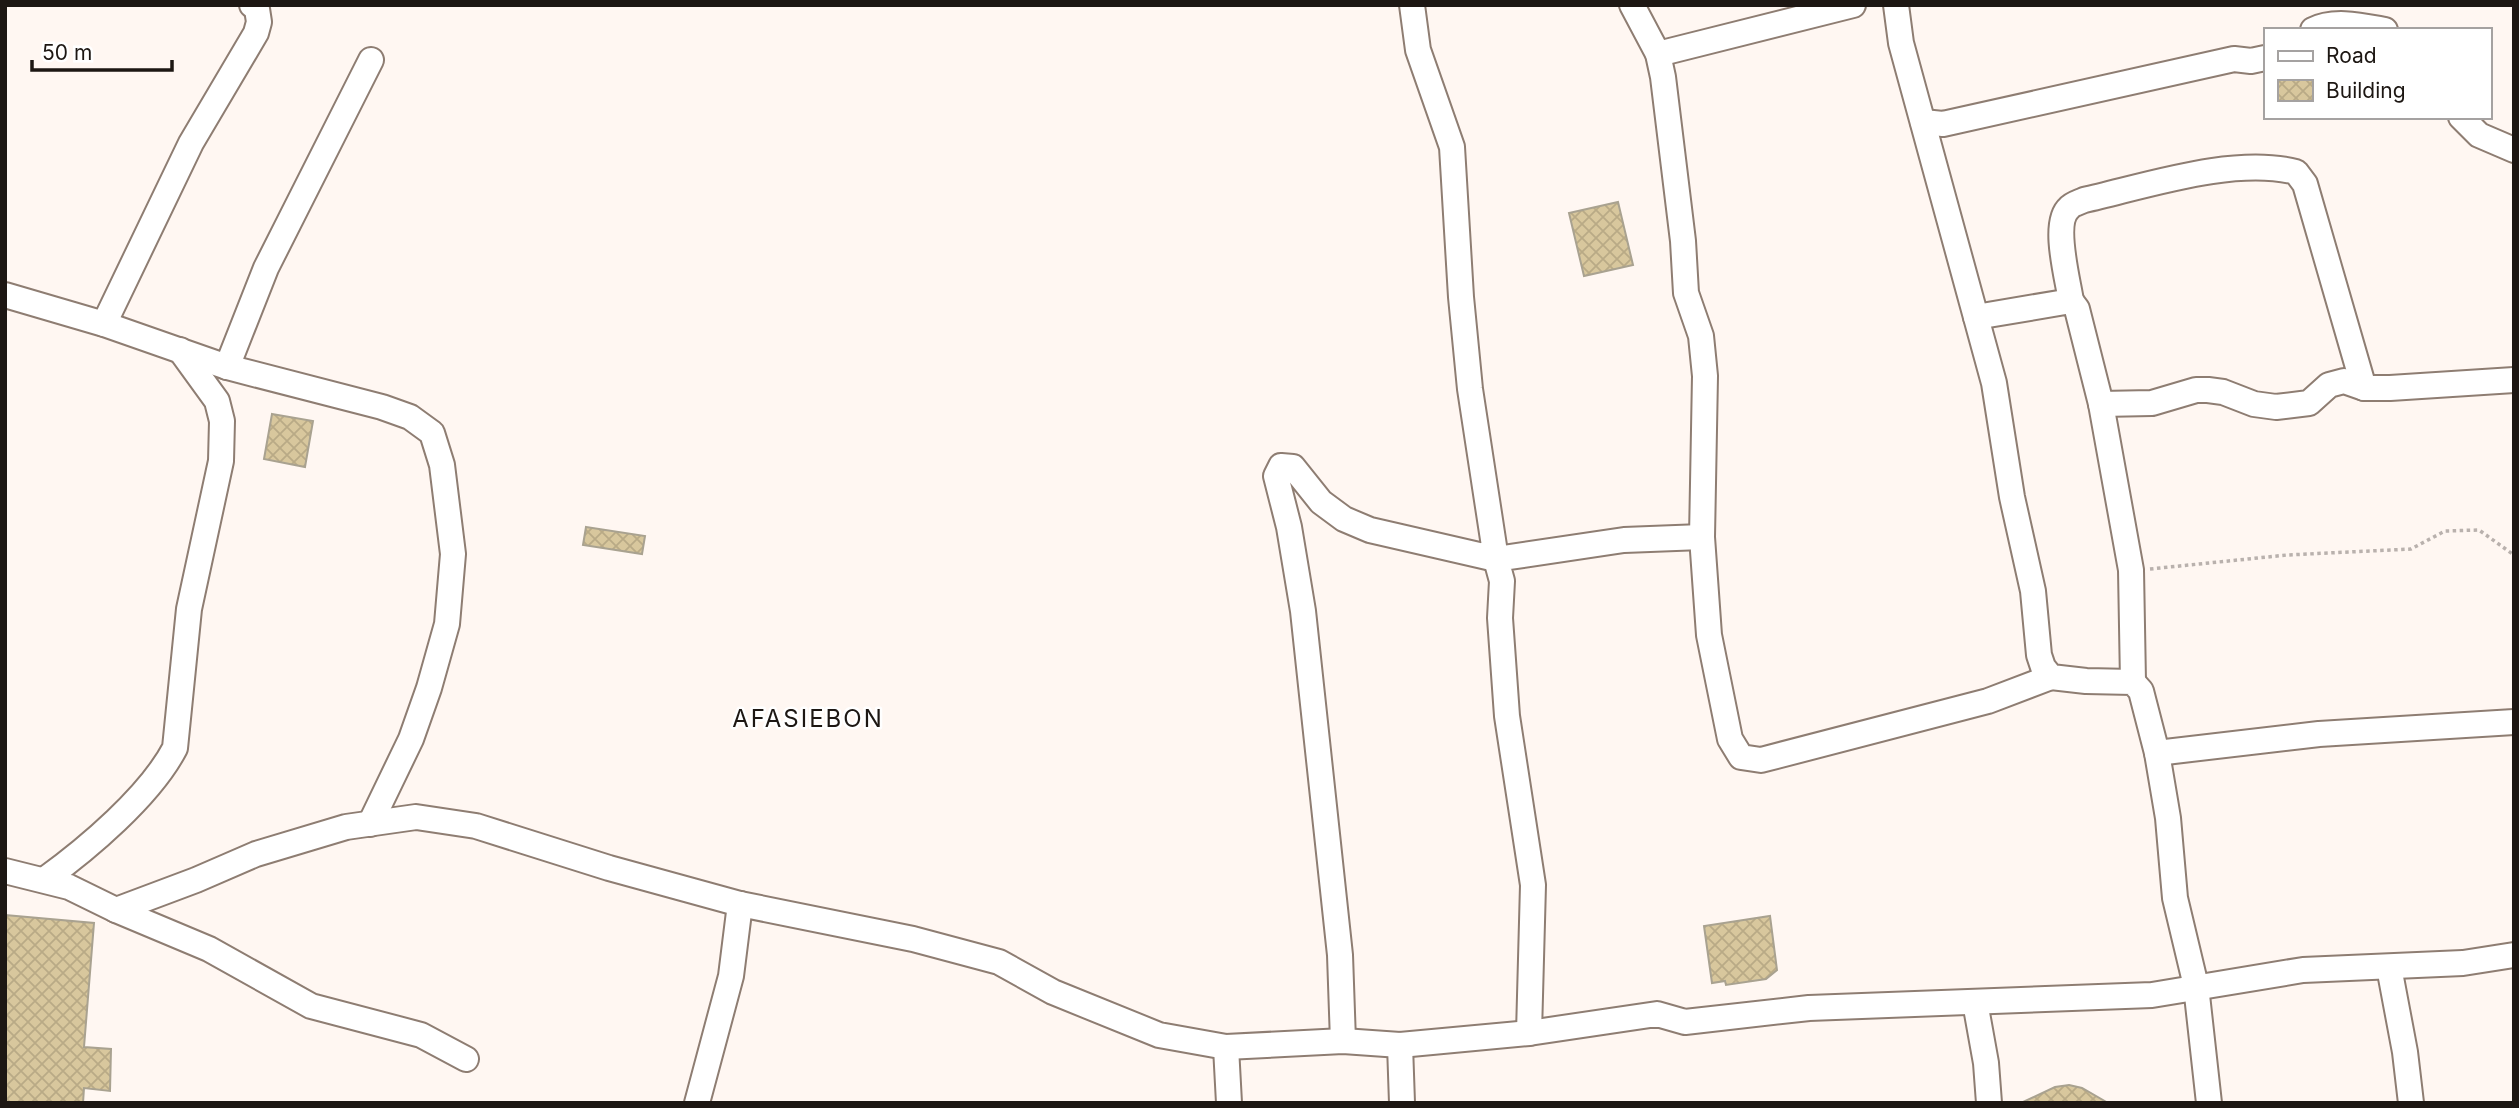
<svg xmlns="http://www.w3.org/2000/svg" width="2519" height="1108" font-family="Inter,sans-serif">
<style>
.building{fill:url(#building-cross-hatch);stroke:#a9a290;stroke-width:2}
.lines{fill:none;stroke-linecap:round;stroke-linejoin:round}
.minor-casing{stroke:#8e7d72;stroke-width:28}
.path{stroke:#b9b1ad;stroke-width:3.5;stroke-dasharray:3.5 3.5;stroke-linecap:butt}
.minor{stroke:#fff;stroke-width:24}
.labels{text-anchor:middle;stroke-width:5;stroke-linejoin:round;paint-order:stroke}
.quarter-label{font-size:24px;letter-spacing:2px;fill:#1d1713;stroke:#fff}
</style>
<defs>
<pattern id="building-cross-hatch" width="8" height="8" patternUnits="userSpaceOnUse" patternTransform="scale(1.75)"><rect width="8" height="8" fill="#d8c79d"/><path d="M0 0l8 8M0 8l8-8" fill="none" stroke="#b9aa86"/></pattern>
</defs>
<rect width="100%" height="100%" fill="#fff7f2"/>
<g class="building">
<polygon points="1618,202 1633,265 1584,276 1569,213"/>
<polygon points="272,414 313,421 305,467 264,459"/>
<polygon points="586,527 645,536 642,554 583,545"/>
<polygon points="5,915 94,923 84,1047 111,1049 110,1091 84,1088 83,1103 5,1103"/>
<polygon points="1770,916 1777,970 1766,979 1726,985 1725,981 1712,983 1704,926"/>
<polygon points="2069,1085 2082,1088 2108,1103 2021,1103 2055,1087"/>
</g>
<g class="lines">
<g class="minor-casing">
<g id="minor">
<polyline points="1632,5 1658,54 1663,77 1683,241 1686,293 1701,336 1705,376 1702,537 1709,635 1730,739 1741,757 1761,760 1988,701 2051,677"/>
<polyline points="1896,5 1901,43 1994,383 2012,497 2033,591 2039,655 2043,667 2051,677 2086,681 2133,682 2141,691 2157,753 2168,818 2175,898 2196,986 2209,1103"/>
<path d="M2313,30C2334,19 2363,26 2385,30"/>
<polyline points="1658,54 1853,5"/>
<polyline points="2461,117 2479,135 2514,150"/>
<polyline points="1923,122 1943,124 2234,59 2251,61 2265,58"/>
<polyline points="5,295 104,324 227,367 382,407 410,417 432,433 442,465 453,554 447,624 429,688 411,739 370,824"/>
<path d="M2071,301C2068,280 2052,223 2069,208C2072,204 2080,202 2084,200C2146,186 2234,156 2296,172L2305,184L2364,388"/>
<polyline points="1976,317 2071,301 2077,309 2101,404 2131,570 2133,682"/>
<polyline points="104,324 191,143 256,33 259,22 257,9 252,5"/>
<polyline points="227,367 266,268 371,60"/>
<polyline points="2101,404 2152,403 2196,390 2208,390 2223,392 2254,404 2276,407 2309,403 2329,385 2344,381 2364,388 2390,388 2514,380"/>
<polyline points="2157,753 2319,734 2514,722"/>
<polyline points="5,871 69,887 116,910 209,949 311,1006 421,1035 466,1059"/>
<path d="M44,880C87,849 150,796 175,748L189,609L221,461L222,421L217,401L180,350"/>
<polyline points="116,910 196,880 256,854 346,827 416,817 476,826 609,868 740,904 913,939 999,962 1053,992 1159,1035 1226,1047 1343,1041 1400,1045 1529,1033 1657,1014 1685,1022 1809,1008 2152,995 2303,970 2463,963 2514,955"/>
<polyline points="2389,967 2405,1052 2411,1103"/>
<polyline points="1975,1002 1986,1063 1989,1103"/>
<polyline points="1529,1033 1533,885 1507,716 1500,618 1502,581 1496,559 1624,540 1702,537"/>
<polyline points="1343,1041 1340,955 1303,611 1289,527 1276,476 1281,466 1293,467 1321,502 1344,519 1370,530 1496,559 1470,389 1461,297 1452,147 1418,50 1412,5"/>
<polyline points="1400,1045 1402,1103"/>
<polyline points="1226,1047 1229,1103"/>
<polyline points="697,1103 731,976 740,904"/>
</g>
</g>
<polyline class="path" points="2150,569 2287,555 2411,549 2445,531 2479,530 2514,555"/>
<use href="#minor" class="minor"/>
</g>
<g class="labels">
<g class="quarter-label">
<text x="808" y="727">AFASIEBON</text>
</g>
</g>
<rect width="2519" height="1108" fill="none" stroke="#1d1713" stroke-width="14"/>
<rect x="2264" y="28" width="228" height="91" fill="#ffffff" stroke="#a5a2a1" stroke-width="2"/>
<rect x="2278" y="51" width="35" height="10" fill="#ffffff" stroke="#a5a2a1" stroke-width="2"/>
<text x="2326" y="63" font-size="21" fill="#1d1713">Road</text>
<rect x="2278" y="80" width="35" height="21" fill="url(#building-cross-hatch)" stroke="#a5a2a1" stroke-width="2"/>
<text x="2326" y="98" font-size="21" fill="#1d1713">Building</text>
<path d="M32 60v10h140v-10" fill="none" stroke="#1d1713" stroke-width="3.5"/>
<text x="42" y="60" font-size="21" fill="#1d1713" stroke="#ffffff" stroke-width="5" paint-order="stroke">50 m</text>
</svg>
